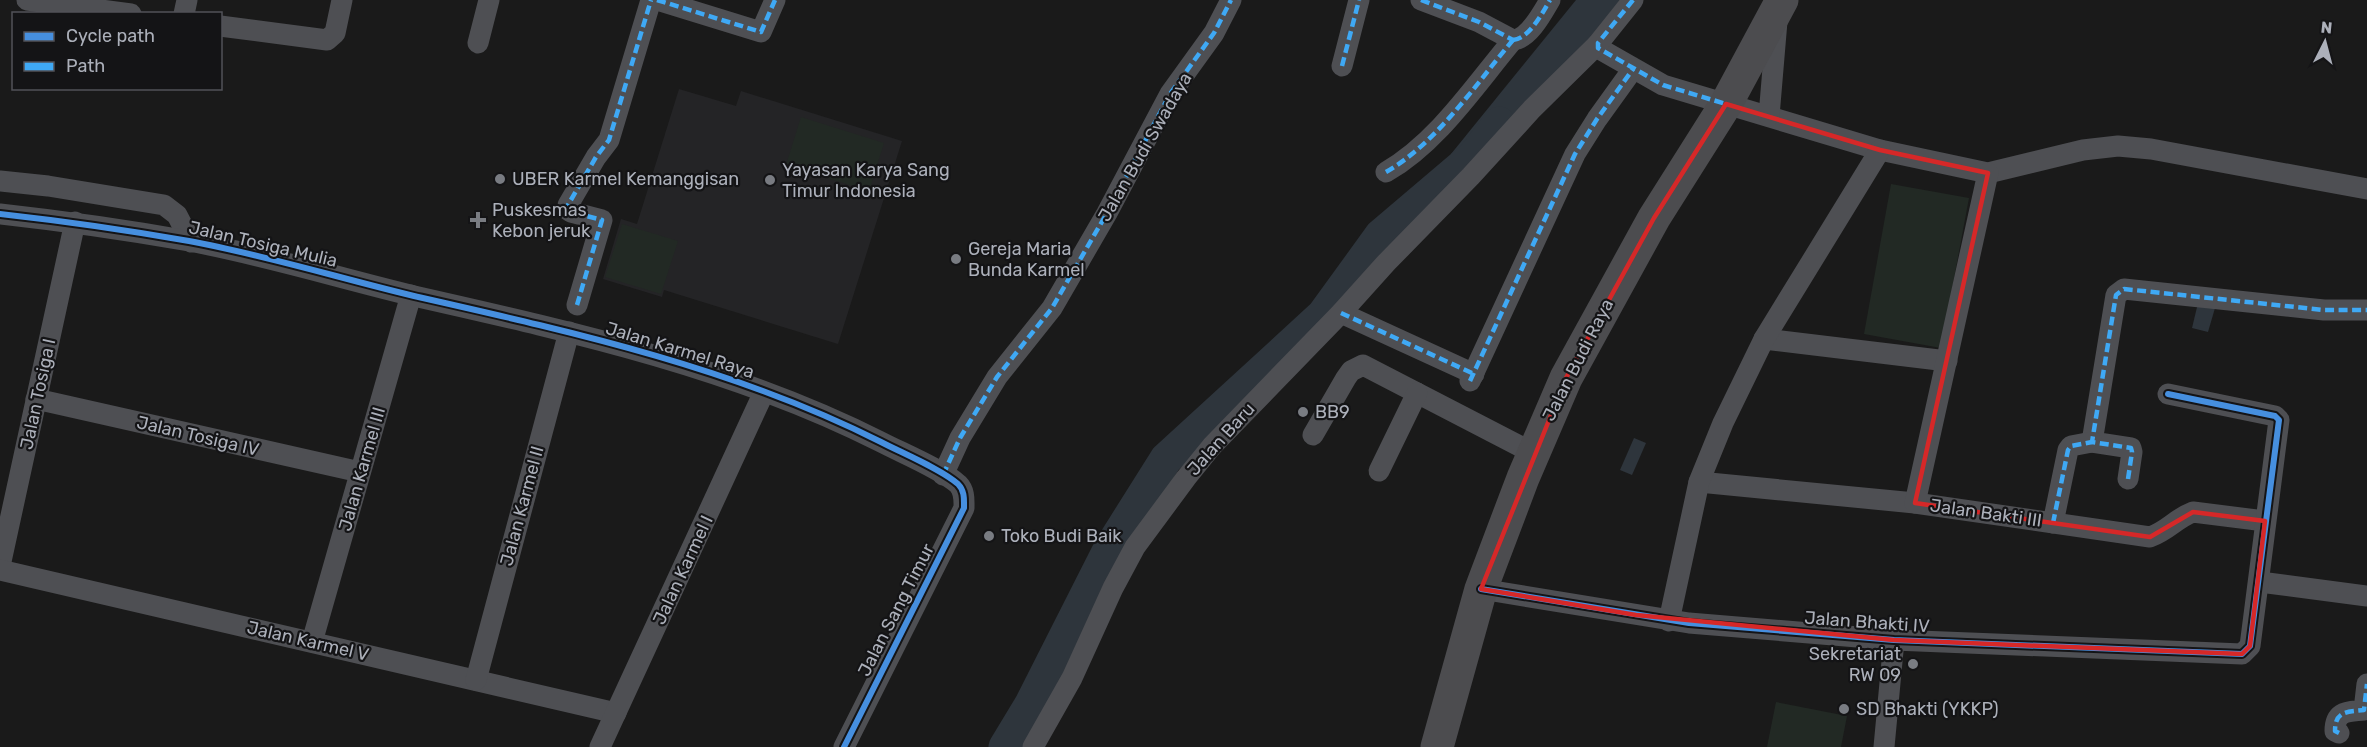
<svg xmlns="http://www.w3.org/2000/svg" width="2367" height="747" font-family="Rubik,sans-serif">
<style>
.built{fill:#242426}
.green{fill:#222924}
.water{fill:#2e353c}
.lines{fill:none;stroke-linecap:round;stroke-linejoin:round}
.river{stroke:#2e353c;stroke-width:33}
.street{stroke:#4e4f53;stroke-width:21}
.primary{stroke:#4c4c4f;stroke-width:33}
.quiet{stroke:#3fa9f5;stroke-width:4.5;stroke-dasharray:9 4.5;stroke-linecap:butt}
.cycleway-casing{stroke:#141416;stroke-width:10}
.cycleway{stroke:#468fdf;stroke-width:6}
.marked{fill:none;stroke:#d62828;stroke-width:4.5;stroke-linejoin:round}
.poi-dot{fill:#797c82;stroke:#141416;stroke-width:2}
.labels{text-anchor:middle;stroke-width:4.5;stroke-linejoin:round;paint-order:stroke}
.street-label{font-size:18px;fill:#acb0ba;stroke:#141416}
.poi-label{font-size:18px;fill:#acb0ba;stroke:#141416;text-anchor:start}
</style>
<rect width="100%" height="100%" fill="#1a1a1a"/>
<polygon class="built" points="679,89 736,106 741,91 902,141 838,344 664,290 662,297 603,279 621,219 637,224"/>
<g class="green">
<polygon points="801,117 884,143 869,191 786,165"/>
<polygon points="1891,184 1969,198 1941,348 1864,334"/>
<polygon points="622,224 678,241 661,294 605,277"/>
<polygon points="1776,702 1847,716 1841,747 1767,747"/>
</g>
<g class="water">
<polygon points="1576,0 1632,0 1483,160 1451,154"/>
<polygon points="2198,303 2215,308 2208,332 2192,328"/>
<polygon points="1634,438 1646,443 1632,475 1620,470"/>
</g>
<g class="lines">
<polyline class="river" points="1005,747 1031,704 1110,548 1166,459 1323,315 1381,235 1474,156 1499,123"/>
<g class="street">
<polyline points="27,0 131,14"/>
<polyline points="657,0 761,32 775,0"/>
<polyline points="1421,0 1479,22 1513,40"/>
<polyline points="184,14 187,0"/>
<polyline points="220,26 327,40 335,33 342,0"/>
<path d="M1513,40C1529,39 1543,12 1550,0"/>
<polyline points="478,43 489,0"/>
<polyline points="1597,45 1598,48 1663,85 1880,150 1988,173 2083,150 2118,146 2151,149 2367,189"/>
<polyline points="1342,66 1359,0"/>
<polyline points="1769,116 1777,21"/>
<path d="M1386,172C1438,142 1475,85 1513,40"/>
<polyline points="0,181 48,186 164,205 177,215 191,242"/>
<path d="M0,214C63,221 126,230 189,241C265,255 339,278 414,296C573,332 735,368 881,442C902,453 941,469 958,484C965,491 964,500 964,508L844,747"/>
<polyline points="577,305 602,220 571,212 568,210 568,205 596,157 609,140 651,0"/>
<polyline points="1341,313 1474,374"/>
<polyline points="1764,339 1947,361"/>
<polyline points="1470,381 1575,154 1597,119 1633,69"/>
<polyline points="36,399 360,472"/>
<polyline points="1313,435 1346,378 1351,371 1363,365 1533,453"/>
<polyline points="1379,471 1417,393"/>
<polyline points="943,475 960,438 997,377 1052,308 1107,213 1170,94 1214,33 1231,0"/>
<polyline points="2128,479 2132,452 2131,448 2092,442 2116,295 2124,289 2324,310 2367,310"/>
<path d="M1699,482L1915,503L2150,537C2169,530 2175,519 2193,512L2265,521"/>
<polyline points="1915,503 1988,173"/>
<polyline points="2053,523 2068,450 2071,446 2092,442"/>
<polyline points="0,566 75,222"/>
<polyline points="0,570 616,713"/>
<polyline points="2260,582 2367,596"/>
<polyline points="1481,589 1689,623 1894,640 2242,654 2250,646 2279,420 2275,416 2168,394"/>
<polyline points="1669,621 1699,482 1723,423 1764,339 1880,150"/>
<polyline points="312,642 411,295"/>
<polyline points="476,680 569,332"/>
<path d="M2339,733L2335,731C2335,710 2348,712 2364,710L2367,684"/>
<polyline points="600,747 764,392"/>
<polyline points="1033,747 1072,678 1113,588 1135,547 1186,478 1212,446 1341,313 1386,263 1471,176 1532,109 1597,45 1633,0"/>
<polyline points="1884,747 1894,640"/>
</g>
<polyline class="primary" points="1437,747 1481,589 1523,478 1566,378 1654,218 1726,104 1782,0"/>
<g class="quiet">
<polyline points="657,0 761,32 775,0"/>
<polyline points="1421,0 1479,22 1513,40"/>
<polyline points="1633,0 1598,43 1598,48 1663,85 1726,104"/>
<path d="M1513,40C1529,39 1543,12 1550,0"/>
<polyline points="1342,66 1359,0"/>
<path d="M1386,172C1438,142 1475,85 1513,40"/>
<polyline points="577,305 602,220 571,212 568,210 568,205 596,157 609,140 651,0"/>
<polyline points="1341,313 1474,374"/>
<polyline points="1470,381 1575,154 1597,119 1633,69"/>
<polyline points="943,475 960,438 997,377 1052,308 1107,213 1170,94 1214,33 1231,0"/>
<polyline points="2128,479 2132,452 2131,448 2092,442 2116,295 2124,289 2324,310 2367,310"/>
<polyline points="2053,523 2068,450 2071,446 2092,442"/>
<path d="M2339,733L2335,731C2335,710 2348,712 2364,710L2367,684"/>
</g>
<g class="cycleway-casing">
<g id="cycleway">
<path d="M0,214C63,221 126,230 189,241C265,255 339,278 414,296C573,332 735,368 881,442C902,453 941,469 958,484C965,491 964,500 964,508L844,747"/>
<polyline points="1481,589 1689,623 1894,640 2242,654 2250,646 2279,420 2275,416 2168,394"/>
</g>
</g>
<use href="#cycleway" class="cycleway"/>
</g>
<path class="marked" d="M1726,104L1880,150L1988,173L1915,503L2150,537L2193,512L2265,521L2250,646L2242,654L1894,640L1636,615L1481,589L1566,378L1654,218Z"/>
<g class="poi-dot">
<circle cx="500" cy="179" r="6"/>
<circle cx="770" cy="180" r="6"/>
<path d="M475 211h6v6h6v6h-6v6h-6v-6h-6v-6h6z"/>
<circle cx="956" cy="259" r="6"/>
<circle cx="1303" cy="412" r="6"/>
<circle cx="989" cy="536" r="6"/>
<circle cx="1913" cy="664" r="6"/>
<circle cx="1844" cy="709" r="6"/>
</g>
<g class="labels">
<g class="street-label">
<text transform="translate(1145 147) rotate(-60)" y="6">Jalan Budi Swadaya</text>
<text transform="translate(263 244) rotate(13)" y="6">Jalan Tosiga Mulia</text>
<text transform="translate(680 350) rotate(17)" y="6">Jalan Karmel Raya</text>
<text transform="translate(1578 360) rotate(-63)" y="6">Jalan Budi Raya</text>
<text transform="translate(38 394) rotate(-78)" y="6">Jalan Tosiga I</text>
<text transform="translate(198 436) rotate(13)" y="6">Jalan Tosiga IV</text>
<text transform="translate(1221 439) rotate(-48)" y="6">Jalan Baru</text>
<text transform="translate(362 469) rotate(-74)" y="6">Jalan Karmel III</text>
<text transform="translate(522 506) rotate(-75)" y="6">Jalan Karmel II</text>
<text transform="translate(1986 513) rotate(8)" y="6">Jalan Bakti III</text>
<text transform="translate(683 570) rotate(-65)" y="6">Jalan Karmel I</text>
<text transform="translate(896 610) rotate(-63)" y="6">Jalan Sang Timur</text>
<text transform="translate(1867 622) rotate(4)" y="6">Jalan Bhakti IV</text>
<text transform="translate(308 641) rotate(13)" y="6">Jalan Karmel V</text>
</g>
<g class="poi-label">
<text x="782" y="176">Yayasan Karya Sang<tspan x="782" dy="21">Timur Indonesia</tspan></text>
<text x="512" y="185">UBER Karmel Kemanggisan</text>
<text x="492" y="216">Puskesmas<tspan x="492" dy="21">Kebon jeruk</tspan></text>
<text x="968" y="255">Gereja Maria<tspan x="968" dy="21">Bunda Karmel</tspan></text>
<text x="1315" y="418">BB9</text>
<text x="1001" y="542">Toko Budi Baik</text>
<text x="1901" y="660" text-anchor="end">Sekretariat<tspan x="1901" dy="21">RW 09</tspan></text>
<text x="1856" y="715">SD Bhakti (YKKP)</text>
</g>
</g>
<rect x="12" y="12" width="210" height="78" fill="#141416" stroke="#515258" stroke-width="1.5"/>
<rect x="24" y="32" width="30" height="9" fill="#468fdf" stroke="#515258" stroke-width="1.5"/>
<text x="66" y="42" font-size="18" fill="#acb0ba">Cycle path</text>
<rect x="24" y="62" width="30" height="9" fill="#3fa9f5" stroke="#515258" stroke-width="1.5"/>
<text x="66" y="72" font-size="18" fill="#acb0ba">Path</text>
<g transform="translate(2325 42) rotate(6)" stroke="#141416" stroke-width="4.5" paint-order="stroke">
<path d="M0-4.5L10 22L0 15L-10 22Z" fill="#acb0ba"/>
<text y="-9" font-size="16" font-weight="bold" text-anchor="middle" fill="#acb0ba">N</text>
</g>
</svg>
